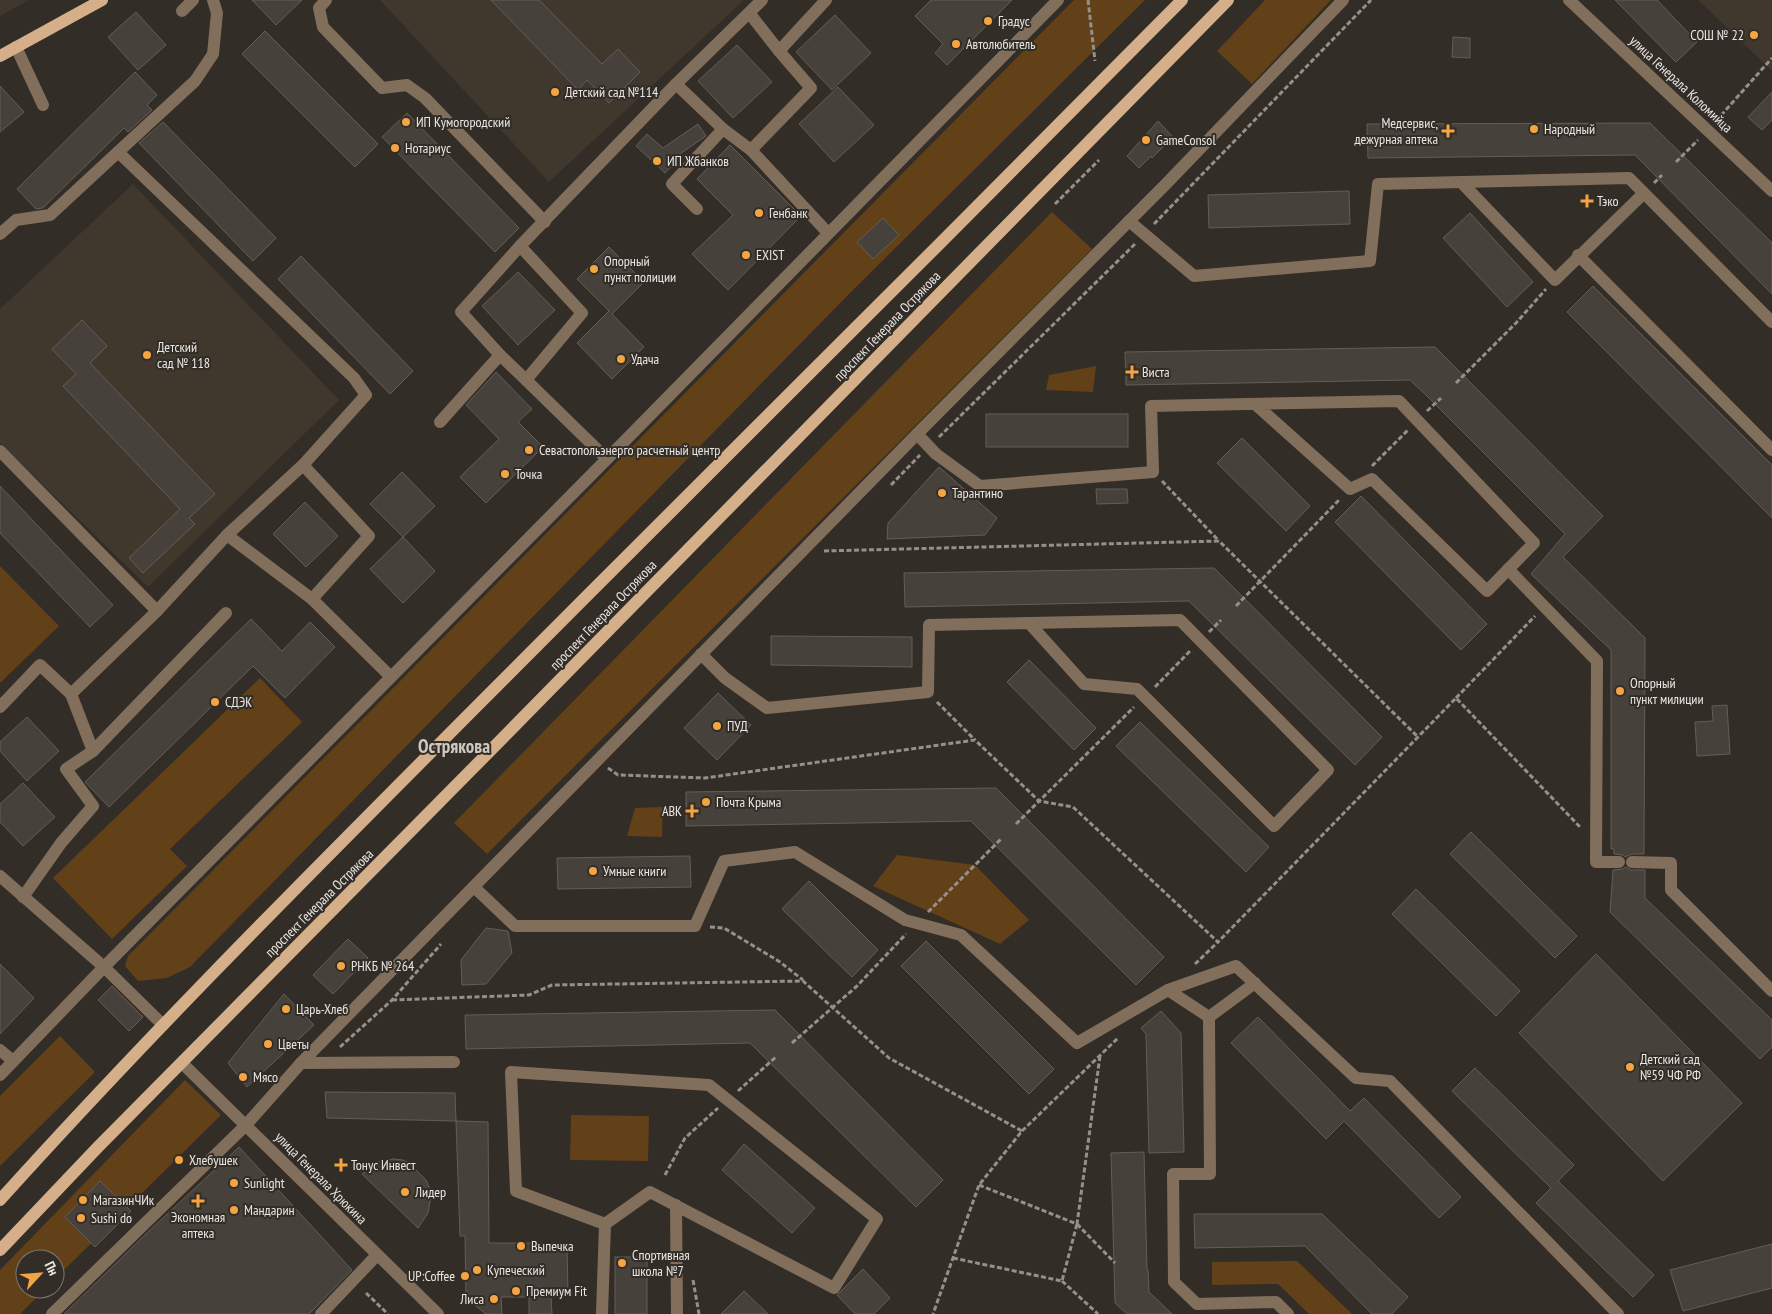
<svg xmlns="http://www.w3.org/2000/svg" width="1772" height="1314" font-family="'PT Sans Narrow',sans-serif">
<style>
.built{fill:#40372d}
.green{fill:#624018}
.building{fill:#47413b;stroke:#645e57}
.lines{fill:none;stroke-linecap:round;stroke-linejoin:round}
.path{stroke:#95908b;stroke-width:3;stroke-dasharray:5 2.5;stroke-linecap:butt}
.minor{stroke:#816f5c;stroke-width:12}
.major{stroke:#d4af89;stroke-width:12}
.poi-dot{fill:#f4a443;stroke:#322d27;stroke-width:2}
.labels{text-anchor:middle;stroke-width:4;stroke-linejoin:round;paint-order:stroke}
.poi-label{font-size:14px;fill:#eae6e2;stroke:#322d27;text-anchor:start}
.street-label{font-size:14px;fill:#eae6e2;stroke:#322d27}
.district-label{font-size:19px;font-weight:bold;fill:#cfc8c1;stroke:#322d27}
</style>
<rect width="100%" height="100%" fill="#322d27"/>
<g class="built">
<polygon points="0,0 29,0 0,16"/>
<polygon points="380,0 742,0 743,1 549,182"/>
<polygon points="1698,0 1772,0 1772,71"/>
<polygon points="133,184 339,400 148,587 0,443 0,309"/>
</g>
<g class="green">
<polygon points="1074,0 1145,0 849,294 190,967 167,978 138,981 125,966 128,956"/>
<polygon points="1265,0 1331,0 1252,84 1217,51"/>
<polygon points="1052,212 1092,249 487,854 454,823"/>
<polygon points="1096,366 1093,392 1046,390 1049,375"/>
<polygon points="0,566 59,626 0,683"/>
<polygon points="260,678 302,722 170,849 187,866 112,939 53,878"/>
<polygon points="663,807 662,837 627,836 635,808"/>
<polygon points="897,855 975,865 1029,920 1000,944 873,886"/>
<polygon points="60,1036 95,1072 0,1166 0,1096"/>
<polygon points="185,1080 221,1115 55,1279 55,1259 25,1259 25,1289 45,1289 20,1314 0,1314 0,1270"/>
<polygon points="571,1115 649,1116 648,1161 570,1160"/>
<polygon points="1297,1261 1352,1314 1309,1314 1278,1284 1212,1285 1212,1262"/>
</g>
<g class="building">
<polygon points="252,0 302,0 276,25"/>
<polygon points="491,0 539,0 602,64 618,49 640,72 609,103 587,80 578,90"/>
<polygon points="931,0 1012,0 947,65 935,53 943,44 915,16"/>
<polygon points="1615,0 1657,0 1697,42 1676,62"/>
<polygon points="136,12 166,45 138,70 108,37"/>
<polygon points="835,15 871,53 832,90 796,52"/>
<polygon points="265,31 378,144 355,167 242,54"/>
<polygon points="1453,37 1470,38 1470,58 1452,57"/>
<polygon points="737,45 772,82 733,118 698,81"/>
<polygon points="135,72 157,95 147,105 152,110 128,132 124,128 43,208 36,209 17,189"/>
<polygon points="0,86 24,112 0,132"/>
<polygon points="838,87 874,125 834,162 799,124"/>
<polygon points="1772,92 1772,120 1762,130 1748,117"/>
<polygon points="407,113 519,228 495,252 382,137"/>
<polygon points="1158,121 1173,137 1152,158 1151,156 1139,168 1127,156"/>
<polygon points="163,122 276,238 253,261 139,143"/>
<polygon points="1650,123 1772,243 1772,294 1635,155 1368,158 1367,124"/>
<polygon points="698,124 706,136 674,158 677,160 665,173 636,146 647,134 663,148"/>
<polygon points="730,145 801,216 728,290 692,254 733,215 697,179"/>
<polygon points="1349,191 1350,224 1209,228 1208,195"/>
<polygon points="1470,213 1533,282 1507,307 1443,238"/>
<polygon points="883,218 899,235 873,259 857,242"/>
<polygon points="609,247 644,282 612,314 644,347 612,379 577,343 609,311 577,279"/>
<polygon points="301,256 413,371 390,394 278,279"/>
<polygon points="518,272 555,310 518,345 482,306"/>
<polygon points="1593,286 1772,465 1772,518 1567,312"/>
<polygon points="82,320 107,346 90,363 215,494 189,518 195,524 143,573 129,558 180,509 63,386 76,374 52,349"/>
<polygon points="1435,347 1603,516 1563,557 1645,638 1644,854 1632,854 1625,857 1623,855 1614,854 1614,849 1611,849 1611,650 1531,574 1565,534 1426,395 1410,380 1126,385 1125,352"/>
<polygon points="496,372 532,409 518,422 543,447 486,503 460,477 499,439 466,405"/>
<rect x="986" y="414" width="142" height="33"/>
<polygon points="1242,438 1310,506 1286,531 1217,463"/>
<polygon points="939,467 997,518 985,535 887,539 888,523"/>
<polygon points="402,472 435,506 403,537 370,504"/>
<polygon points="0,486 113,605 90,627 0,533"/>
<polygon points="1096,489 1127,489 1128,503 1097,504"/>
<polygon points="1361,496 1487,624 1461,650 1335,522"/>
<polygon points="305,502 338,536 306,567 273,534"/>
<polygon points="403,537 435,571 403,603 370,569"/>
<polygon points="1214,568 1382,737 1355,765 1189,601 905,607 904,573"/>
<polygon points="251,619 282,651 310,622 335,647 285,698 253,666 109,807 85,782"/>
<polygon points="771,636 912,637 912,667 771,665"/>
<polygon points="1029,660 1096,728 1074,750 1007,682"/>
<polygon points="718,693 751,725 717,760 684,728"/>
<polygon points="1727,705 1730,754 1697,756 1695,722 1713,721 1712,706"/>
<polygon points="27,717 59,751 27,781 0,751 0,742"/>
<polygon points="1140,722 1269,847 1246,872 1116,746"/>
<polygon points="23,783 55,817 23,846 0,822 0,804"/>
<polygon points="996,788 1164,957 1136,985 971,821 686,826 686,792"/>
<polygon points="1471,832 1577,936 1555,958 1450,854"/>
<polygon points="690,856 691,887 558,889 557,858"/>
<polygon points="1626,867 1631,870 1645,870 1645,898 1772,1020 1772,1047 1760,1059 1610,912 1613,870 1623,869"/>
<polygon points="809,881 878,950 852,977 782,909"/>
<polygon points="1416,889 1520,991 1496,1016 1392,914"/>
<polygon points="486,928 508,931 512,953 486,984 462,985 461,960"/>
<polygon points="348,939 368,958 333,994 313,975"/>
<polygon points="926,941 1054,1069 1029,1094 901,966"/>
<polygon points="1596,954 1742,1103 1663,1181 1519,1033"/>
<polygon points="0,964 34,998 0,1034"/>
<polygon points="112,986 143,1017 129,1031 98,1000"/>
<polygon points="284,994 314,1025 247,1087 228,1063"/>
<polygon points="775,1010 943,1180 916,1207 750,1043 466,1049 465,1015"/>
<polygon points="1161,1011 1181,1033 1184,1152 1149,1153 1146,1034 1141,1028"/>
<polygon points="1258,1017 1350,1111 1364,1098 1461,1197 1439,1218 1344,1121 1326,1139 1231,1043"/>
<polygon points="1475,1068 1574,1165 1558,1181 1654,1275 1633,1297 1536,1203 1551,1188 1452,1091"/>
<polygon points="325,1092 455,1093 456,1121 327,1118"/>
<polygon points="456,1121 488,1122 489,1243 567,1243 568,1296 551,1296 552,1314 529,1314 529,1297 501,1297 502,1314 486,1314 466,1298 465,1236 460,1236"/>
<polygon points="744,1144 815,1208 792,1233 722,1170"/>
<polygon points="239,1147 352,1270 317,1306 309,1314 64,1314 149,1231"/>
<polygon points="1144,1152 1147,1270 1148,1270 1149,1292 1172,1314 1127,1314 1115,1303 1111,1153"/>
<polygon points="393,1159 403,1160 409,1163 426,1180 429,1187 431,1196 428,1213 418,1228 362,1174 377,1162"/>
<polygon points="100,1181 131,1211 95,1247 65,1217"/>
<polygon points="1194,1214 1322,1214 1408,1297 1392,1314 1372,1314 1305,1246 1195,1248"/>
<polygon points="1772,1244 1772,1288 1683,1311 1670,1270"/>
<rect x="615" y="1257" width="32" height="57"/>
<polygon points="863,1269 890,1298 874,1314 855,1314 837,1295"/>
<polygon points="744,1291 768,1314 721,1314"/>
</g>
<g class="lines">
<g class="path">
<polyline points="1088,0 1095,61"/>
<polyline points="1716,121 1772,58"/>
<polyline points="1676,162 1698,140"/>
<polyline points="1654,183 1662,175"/>
<polyline points="1055,204 1099,160"/>
<polyline points="1154,224 1371,0"/>
<polyline points="1456,383 1516,323 1546,289"/>
<polyline points="1427,411 1441,398"/>
<polyline points="939,437 1136,243"/>
<polyline points="1372,466 1408,430"/>
<polyline points="1162,481 1219,541"/>
<polyline points="891,485 920,455"/>
<polyline points="824,551 1219,541 1418,737"/>
<polyline points="1236,606 1340,499"/>
<polyline points="1209,632 1221,620"/>
<polyline points="1155,687 1191,650"/>
<polyline points="1456,698 1535,616"/>
<polyline points="937,702 975,740"/>
<polyline points="608,768 618,775 705,778 975,740 1039,801 1073,807 1218,942 1456,698 1581,828"/>
<polyline points="1016,824 1134,707"/>
<polyline points="928,912 1002,838"/>
<polyline points="710,927 724,928 780,962 803,980"/>
<polyline points="1195,964 1218,942"/>
<polyline points="392,1000 529,995 552,985 803,981 889,1058 1022,1131 979,1185 933,1314"/>
<polyline points="792,1043 857,986 906,934"/>
<polyline points="340,1047 392,1000 441,944"/>
<polyline points="738,1091 777,1056"/>
<polyline points="1022,1131 1118,1038"/>
<polyline points="665,1175 685,1138 718,1108"/>
<polyline points="979,1185 1077,1224 1100,1056"/>
<polyline points="1077,1224 1115,1263"/>
<polyline points="953,1258 1062,1281 1077,1224"/>
<polyline points="693,1280 699,1314"/>
<polyline points="1062,1281 1098,1314"/>
<polyline points="366,1293 388,1314"/>
</g>
<g class="minor">
<polyline points="213,0 217,13 213,54 195,81 118,152 354,378 366,395 303,465 227,535 312,599 391,677"/>
<polyline points="326,0 319,8 323,27 382,88 407,85 425,98 545,222"/>
<polyline points="762,0 676,84 723,129 751,150 828,233"/>
<polyline points="1569,0 1772,191"/>
<polyline points="182,11 193,0"/>
<polyline points="750,14 779,51 826,0"/>
<polyline points="16,47 43,105"/>
<polyline points="751,150 811,88 779,51"/>
<polyline points="1461,182 1555,280 1643,194"/>
<polyline points="697,209 672,184 723,129"/>
<polyline points="1129,221 1194,276 1370,261 1378,184 1629,178 1772,322"/>
<polyline points="0,234 16,220 50,215 118,152"/>
<polyline points="1578,255 1772,450"/>
<polyline points="500,355 461,312 520,246"/>
<polyline points="440,422 500,355 526,380"/>
<polyline points="917,434 936,454 980,486 1153,472 1151,406 1399,401 1534,543 1487,591 1372,479 1350,489 1255,404"/>
<polyline points="0,451 157,611"/>
<polyline points="607,459 526,380 582,313 520,246 676,84"/>
<polyline points="303,465 369,536 312,599"/>
<polyline points="1508,569 1597,661 1596,862 1619,862"/>
<polyline points="701,654 725,678 767,708 928,692 929,625 1180,620 1328,770 1274,826 1137,689 1084,684 1029,623"/>
<polyline points="71,694 157,611 227,535"/>
<polyline points="0,707 40,665 71,694 93,751"/>
<polyline points="1632,862 1671,863 1671,890 1772,991"/>
<polyline points="0,876 104,967 0,1075"/>
<polyline points="474,887 515,926 695,926 724,861 795,852 905,920 961,935 1077,1043 1168,990 1236,966 1356,1078 1390,1081 1618,1314"/>
<polyline points="23,897 61,843 93,806 66,769 93,751 226,613"/>
<polyline points="1255,983 1209,1017 1210,1174 1173,1174 1174,1282 1197,1304 1276,1302 1288,1314"/>
<polyline points="1168,990 1209,1017"/>
<polyline points="163,1025 104,967 607,459 1058,0"/>
<polyline points="0,1050 13,1061"/>
<polyline points="182,1063 438,1314"/>
<polyline points="301,1063 454,1062"/>
<polygon points="511,1072 709,1085 877,1219 834,1288 650,1192 605,1224 516,1191"/>
<polyline points="676,1205 677,1314"/>
<polyline points="52,1314 246,1125 301,1063 917,434 1165,185 1343,0"/>
<polyline points="321,1314 377,1255"/>
<polyline points="602,1314 605,1224"/>
</g>
<g class="major">
<polyline points="0,56 102,0"/>
<path d="M0,1200C155,1028 319,865 482,701C715,467 950,235 1182,0"/>
<polyline points="0,1250 98,1147 488,753 1228,0"/>
</g>
</g>
<g class="poi-dot">
<circle cx="988" cy="21" r="5"/>
<circle cx="1754" cy="35" r="5"/>
<circle cx="956" cy="44" r="5"/>
<circle cx="555" cy="92" r="5"/>
<circle cx="406" cy="122" r="5"/>
<circle cx="1534" cy="129" r="5"/>
<path d="M1445.5 123.5h5v5h5v5h-5v5h-5v-5h-5v-5h5z"/>
<circle cx="1146" cy="140" r="5"/>
<circle cx="395" cy="148" r="5"/>
<circle cx="657" cy="161" r="5"/>
<path d="M1584.5 193.5h5v5h5v5h-5v5h-5v-5h-5v-5h5z"/>
<circle cx="759" cy="213" r="5"/>
<circle cx="746" cy="255" r="5"/>
<circle cx="594" cy="269" r="5"/>
<circle cx="147" cy="355" r="5"/>
<circle cx="621" cy="359" r="5"/>
<path d="M1129.5 364.5h5v5h5v5h-5v5h-5v-5h-5v-5h5z"/>
<circle cx="529" cy="450" r="5"/>
<circle cx="505" cy="474" r="5"/>
<circle cx="942" cy="493" r="5"/>
<circle cx="1620" cy="691" r="5"/>
<circle cx="215" cy="702" r="5"/>
<circle cx="717" cy="726" r="5"/>
<circle cx="706" cy="802" r="5"/>
<path d="M689.5 803.5h5v5h5v5h-5v5h-5v-5h-5v-5h5z"/>
<circle cx="593" cy="871" r="5"/>
<circle cx="341" cy="966" r="5"/>
<circle cx="286" cy="1009" r="5"/>
<circle cx="268" cy="1044" r="5"/>
<circle cx="1630" cy="1067" r="5"/>
<circle cx="243" cy="1077" r="5"/>
<circle cx="179" cy="1160" r="5"/>
<path d="M338.5 1157.5h5v5h5v5h-5v5h-5v-5h-5v-5h5z"/>
<circle cx="234" cy="1183" r="5"/>
<circle cx="405" cy="1192" r="5"/>
<circle cx="83" cy="1200" r="5"/>
<path d="M195.5 1193.5h5v5h5v5h-5v5h-5v-5h-5v-5h5z"/>
<circle cx="234" cy="1210" r="5"/>
<circle cx="81" cy="1218" r="5"/>
<circle cx="521" cy="1246" r="5"/>
<circle cx="622" cy="1263" r="5"/>
<circle cx="477" cy="1270" r="5"/>
<circle cx="465" cy="1276" r="5"/>
<circle cx="516" cy="1291" r="5"/>
<circle cx="494" cy="1299" r="5"/>
</g>
<g class="labels">
<g class="poi-label">
<text x="998" y="26">Градус</text>
<text x="1744" y="40" text-anchor="end">СОШ № 22</text>
<text x="966" y="49">Автолюбитель</text>
<text x="565" y="97">Детский сад №114</text>
<text x="416" y="127">ИП Кумогородский</text>
<text x="1438" y="128" text-anchor="end">Медсервис,<tspan x="1438" dy="16">дежурная аптека</tspan></text>
<text x="1544" y="134">Народный</text>
<text x="1156" y="145">GameConsol</text>
<text x="405" y="153">Нотариус</text>
<text x="667" y="166">ИП Жбанков</text>
<text x="1597" y="206">Тэко</text>
<text x="769" y="218">Генбанк</text>
<text x="756" y="260">EXIST</text>
<text x="604" y="266">Опорный<tspan x="604" dy="16">пункт полиции</tspan></text>
<text x="157" y="352">Детский<tspan x="157" dy="16">сад № 118</tspan></text>
<text x="631" y="364">Удача</text>
<text x="1142" y="377">Виста</text>
<text x="539" y="455">Севастопольэнерго расчетный центр</text>
<text x="515" y="479">Точка</text>
<text x="952" y="498">Тарантино</text>
<text x="1630" y="688">Опорный<tspan x="1630" dy="16">пункт милиции</tspan></text>
<text x="225" y="707">СДЭК</text>
<text x="727" y="731">ПУД</text>
<text x="716" y="807">Почта Крыма</text>
<text x="682" y="816" text-anchor="end">АВК</text>
<text x="603" y="876">Умные книги</text>
<text x="351" y="971">РНКБ № 264</text>
<text x="296" y="1014">Царь-Хлеб</text>
<text x="278" y="1049">Цветы</text>
<text x="1640" y="1064">Детский сад<tspan x="1640" dy="16">№59 ЧФ РФ</tspan></text>
<text x="253" y="1082">Мясо</text>
<text x="189" y="1165">Хлебушек</text>
<text x="351" y="1170">Тонус Инвест</text>
<text x="244" y="1188">Sunlight</text>
<text x="415" y="1197">Лидер</text>
<text x="93" y="1205">МагазинЧИк</text>
<text x="244" y="1215">Мандарин</text>
<text x="198" y="1222" text-anchor="middle">Экономная<tspan x="198" dy="16">аптека</tspan></text>
<text x="91" y="1223">Sushi do</text>
<text x="531" y="1251">Выпечка</text>
<text x="632" y="1260">Спортивная<tspan x="632" dy="16">школа №7</tspan></text>
<text x="487" y="1275">Купеческий</text>
<text x="455" y="1281" text-anchor="end">UP:Coffee</text>
<text x="526" y="1296">Премиум Fit</text>
<text x="484" y="1304" text-anchor="end">Лиса</text>
</g>
<g class="street-label">
<text transform="translate(1681 84) rotate(43)" y="5">улица Генерала Коломийца</text>
<text transform="translate(887 326) rotate(-46)" y="5">проспект Генерала Острякова</text>
<text transform="translate(603 615) rotate(-46)" y="5">проспект Генерала Острякова</text>
<text transform="translate(319 903) rotate(-45)" y="5">проспект Генерала Острякова</text>
<text transform="translate(321 1178) rotate(45)" y="5">улица Генерала Хрюкина</text>
</g>
<g class="district-label">
<text x="454" y="753">Острякова</text>
</g>
</g>
<g transform="translate(40 1274) rotate(64)"><circle r="24" fill="#322d27" stroke="#7c7772"/>
<path d="M0-4L9 19L0 12L-9 19Z" fill="#f4a443"/>
<text y="-8" font-size="14" font-weight="bold" text-anchor="middle" fill="#eae6e2">Пн</text>
</g>
</svg>
